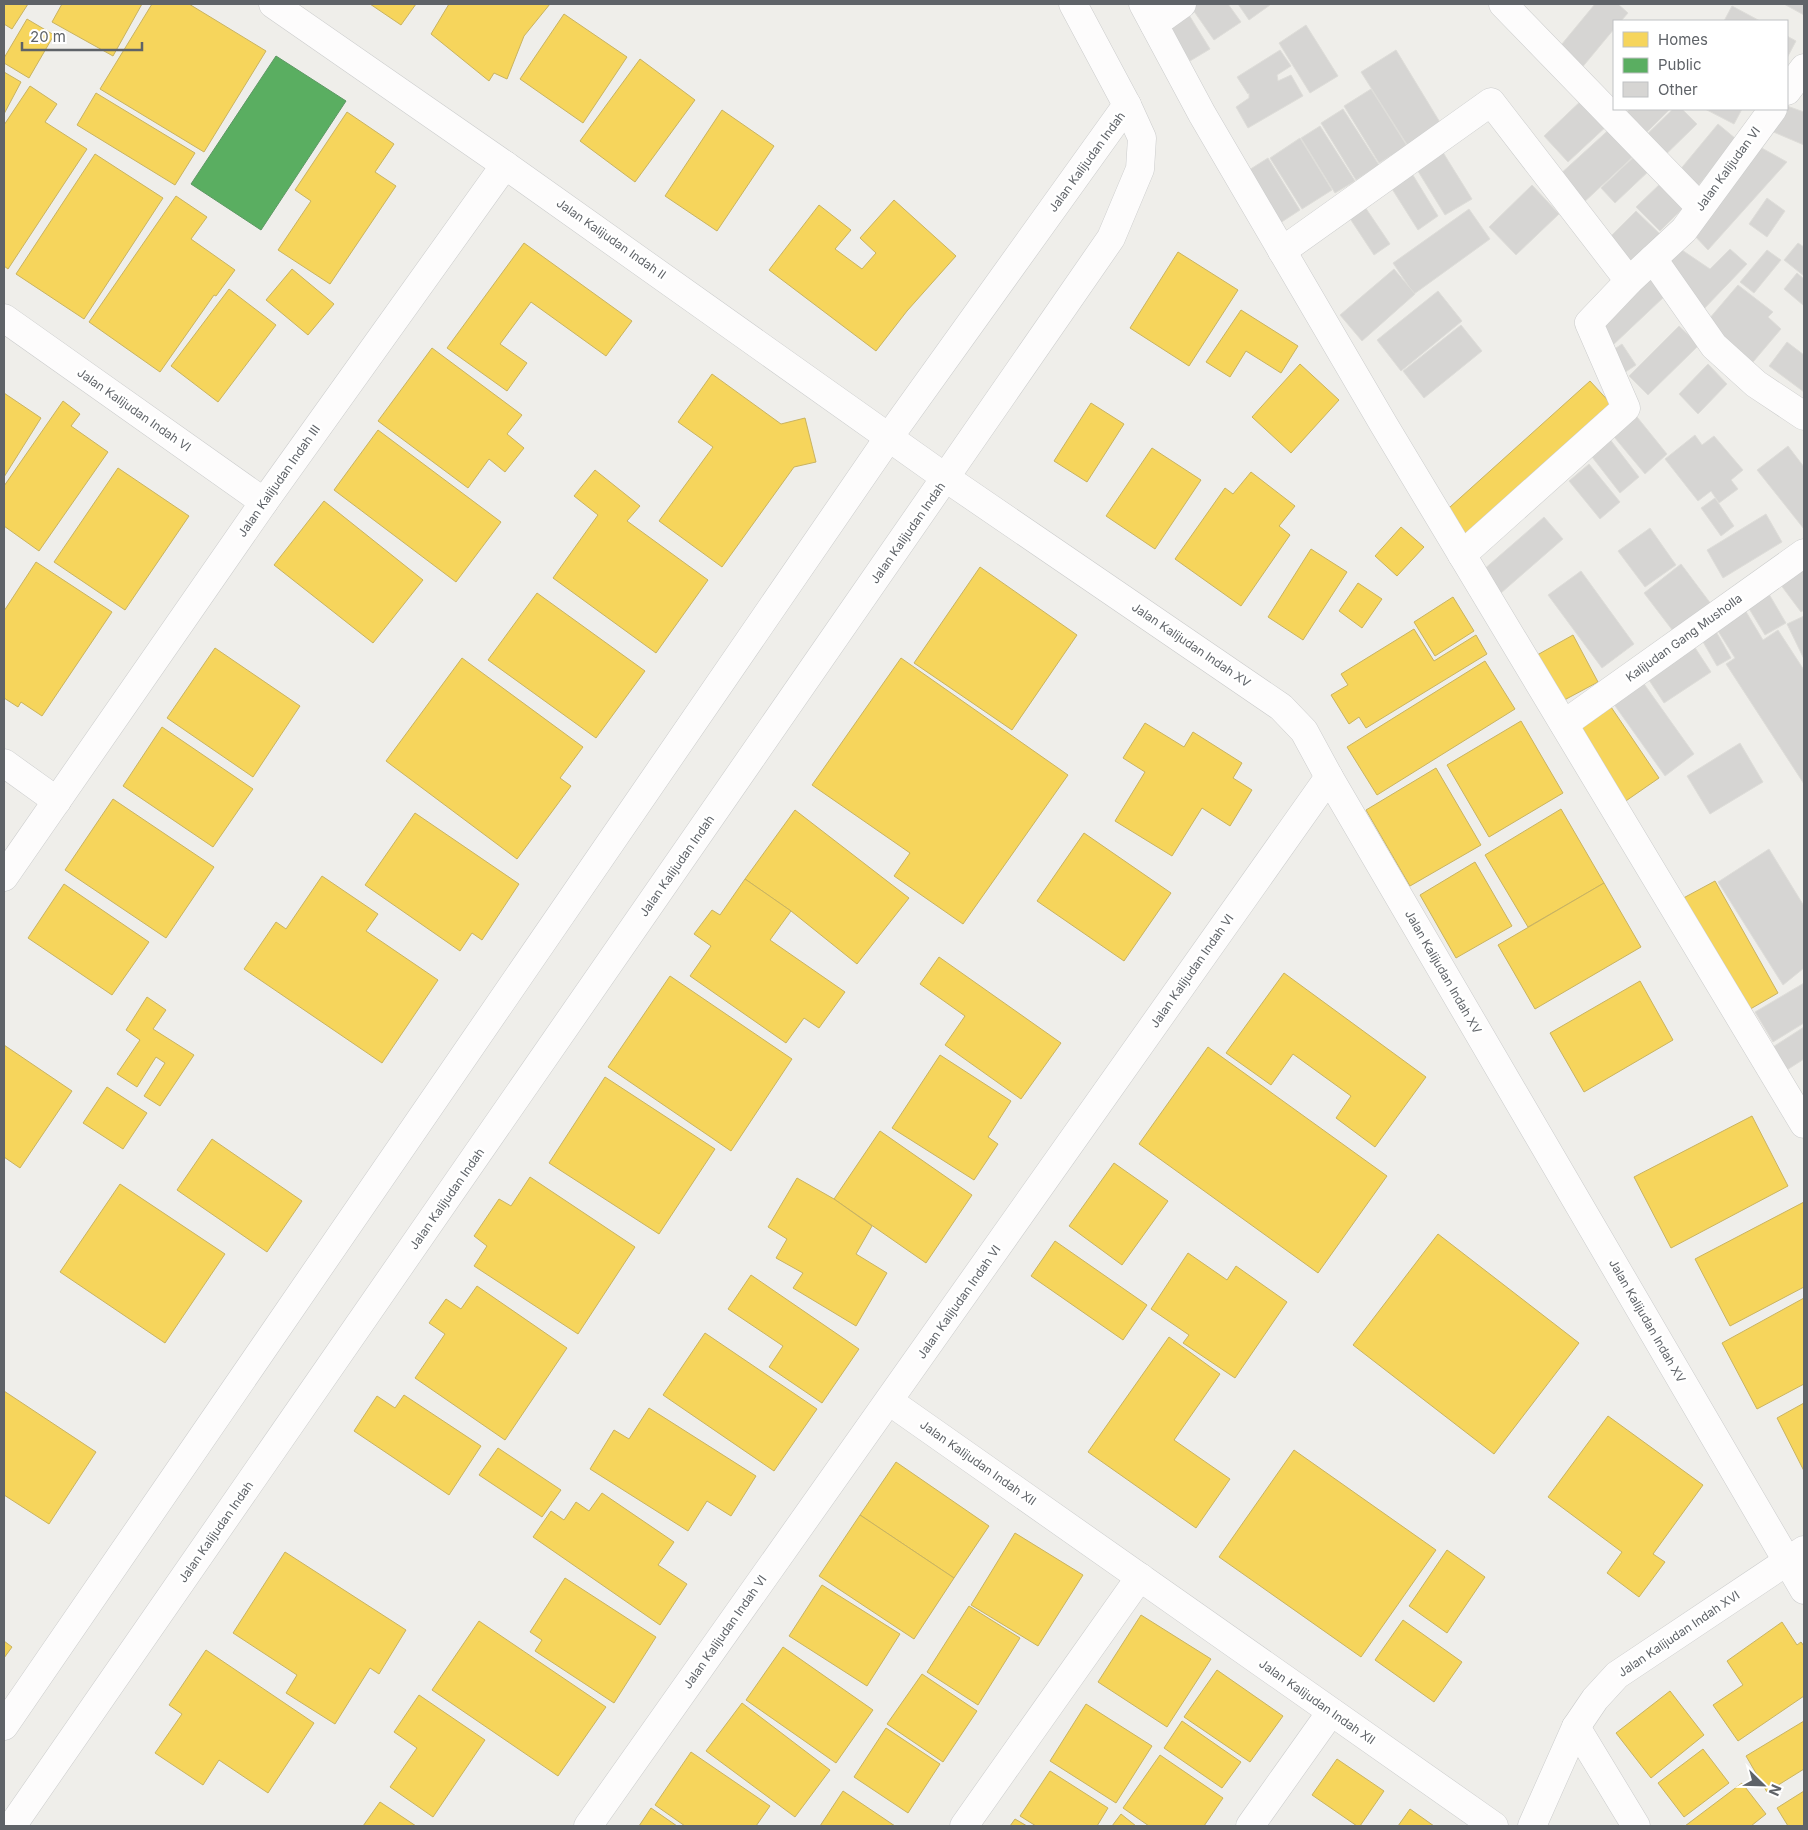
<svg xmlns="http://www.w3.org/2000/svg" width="1808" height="1830" font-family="Inter,sans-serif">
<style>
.homes{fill:#f6d55c;stroke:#c9b360}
.public{fill:#5aae61;stroke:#5c9863}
.building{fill:#d6d5d3;stroke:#deddd9}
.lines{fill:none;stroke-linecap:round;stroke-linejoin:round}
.street-casing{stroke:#cbcccc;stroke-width:29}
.street{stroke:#fdfcfc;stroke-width:28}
.labels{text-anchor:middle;stroke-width:5;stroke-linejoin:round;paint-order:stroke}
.street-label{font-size:12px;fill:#5f6368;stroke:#fff}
</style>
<rect width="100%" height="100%" fill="#efeeea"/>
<g class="homes">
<polygon points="4,4 28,4 12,29 4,24"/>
<polygon points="62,4 142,4 113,56 52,22"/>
<polygon points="152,4 189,4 266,51 204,152 100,89"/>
<polygon points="370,4 416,4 401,25"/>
<polygon points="449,4 550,4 524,36 507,79 494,73 489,81 431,34"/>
<polygon points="564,14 627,57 583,123 520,79"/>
<polygon points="27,19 54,35 29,78 4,63 4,58"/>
<polygon points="640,59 695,100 635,182 580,141"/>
<polygon points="4,72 21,82 4,114"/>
<polygon points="30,86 57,104 45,122 87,149 8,269 4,266 4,125"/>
<polygon points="96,93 195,153 175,185 77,125"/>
<polygon points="722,110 774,146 717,231 665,196"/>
<polygon points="347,112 394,144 375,172 396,186 330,284 278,250 311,201 295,190"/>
<polygon points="95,154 163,198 84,319 16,274"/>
<polygon points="176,196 207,217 191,239 235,270 216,296 214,295 160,372 89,322"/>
<polygon points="894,200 956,256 907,311 876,351 769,270 819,205 851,230 835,249 862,269 876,253 860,238"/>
<polygon points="524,243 632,321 606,356 531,302 500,344 527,363 507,391 447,348"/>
<polygon points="1178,252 1238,290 1189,366 1130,328"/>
<polygon points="292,269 334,304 308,335 266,300"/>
<polygon points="229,289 276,325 218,402 171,366"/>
<polygon points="1241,310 1298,346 1281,373 1246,351 1230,377 1206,362"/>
<polygon points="432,348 522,415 507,434 524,448 505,472 489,459 468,488 378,421"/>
<polygon points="1300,364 1339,400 1291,453 1252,417"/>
<polygon points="712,374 781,424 805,418 816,462 794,467 722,567 659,521 713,447 678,422"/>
<polygon points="1590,381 1614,407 1464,543 1440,516"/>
<polygon points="4,393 41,418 4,477"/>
<polygon points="63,401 80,414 71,426 108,452 39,551 4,526 4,486"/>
<polygon points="1091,403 1124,424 1087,482 1054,461"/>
<polygon points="378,430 501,522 456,582 334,490"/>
<polygon points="1152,448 1201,480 1155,549 1106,516"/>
<polygon points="118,468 189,516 125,610 54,562"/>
<polygon points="595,470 640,506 627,521 708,580 656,653 553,578 598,515 574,496"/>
<polygon points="1251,472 1295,506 1279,526 1290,535 1241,606 1175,559 1225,488 1233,494"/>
<polygon points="324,501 423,580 373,643 274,565"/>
<polygon points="1401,527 1424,547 1397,576 1375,556"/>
<polygon points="1311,549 1347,572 1303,640 1268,617"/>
<polygon points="36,562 112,612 42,716 21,702 18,707 4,698 4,611"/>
<polygon points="980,567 1077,635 1012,730 914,663"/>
<polygon points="1358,583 1382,599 1362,628 1339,611"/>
<polygon points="537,593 645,671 596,738 488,660"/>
<polygon points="1453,597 1474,631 1435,656 1414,622"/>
<polygon points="1414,629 1434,661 1476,635 1487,654 1366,728 1359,717 1349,724 1331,695 1348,685 1341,674"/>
<polygon points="1573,635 1598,682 1555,705 1530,659"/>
<polygon points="215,648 300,706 253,777 167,718"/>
<polygon points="462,658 583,747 560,778 571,786 517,859 386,761"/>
<polygon points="901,658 1068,775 963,924 894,876 910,853 812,785"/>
<polygon points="1485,661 1515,709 1377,795 1347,747"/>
<polygon points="1609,704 1659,778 1620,805 1569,731"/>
<polygon points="1521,721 1563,793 1489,837 1447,765"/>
<polygon points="1145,723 1184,747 1193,732 1242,763 1233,778 1252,790 1230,826 1202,808 1172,856 1115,821 1145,772 1123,758"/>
<polygon points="162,727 253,789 213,847 123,786"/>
<polygon points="1436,768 1481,845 1410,886 1366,810"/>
<polygon points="113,799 214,867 166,938 65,870"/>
<polygon points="1561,809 1604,883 1528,927 1485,855"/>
<polygon points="795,810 909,898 857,964 791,911 745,879"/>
<polygon points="415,813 519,884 482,940 472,933 460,951 365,885"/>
<polygon points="1084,833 1171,893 1124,961 1037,901"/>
<polygon points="1475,862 1512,926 1456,958 1420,895"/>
<polygon points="322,876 378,914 366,931 438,980 382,1063 244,969 276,922 286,929"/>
<polygon points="745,879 791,911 770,940 845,992 819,1028 804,1018 786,1043 690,976 711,946 694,934 712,910 720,915"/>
<polygon points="1715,881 1778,993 1740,1015 1676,902"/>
<polygon points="1604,883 1641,947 1535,1009 1498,945"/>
<polygon points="64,884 149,942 112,995 28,938"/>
<polygon points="939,957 1061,1043 1021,1099 945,1045 965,1016 920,984"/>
<polygon points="1284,973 1426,1077 1375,1147 1336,1118 1351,1096 1293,1054 1271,1085 1226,1053"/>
<polygon points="670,976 792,1059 731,1151 608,1067"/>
<polygon points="1640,981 1673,1040 1584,1092 1550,1033"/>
<polygon points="147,997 166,1010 153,1029 194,1055 160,1106 144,1096 165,1063 156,1057 137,1087 117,1074 140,1040 126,1030"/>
<polygon points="4,1045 72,1091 20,1168 4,1157"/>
<polygon points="1208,1047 1387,1176 1318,1273 1139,1144"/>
<polygon points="940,1055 1011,1101 988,1137 998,1144 974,1180 892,1128"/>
<polygon points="605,1077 715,1149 659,1234 549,1163"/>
<polygon points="107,1087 147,1113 123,1149 83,1123"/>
<polygon points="1752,1116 1788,1186 1671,1248 1634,1177"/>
<polygon points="880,1131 972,1195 926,1263 834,1199"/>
<polygon points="212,1139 302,1201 267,1252 177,1190"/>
<polygon points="1114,1163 1168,1201 1122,1265 1069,1226"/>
<polygon points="530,1177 635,1247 578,1334 474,1266 487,1246 474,1236 499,1199 511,1206"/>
<polygon points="797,1178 834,1199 872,1226 856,1254 887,1273 856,1326 793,1288 803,1273 776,1258 787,1239 768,1227"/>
<polygon points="120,1184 225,1254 165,1343 60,1272"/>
<polygon points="1804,1202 1804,1287 1730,1326 1695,1259"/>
<polygon points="1438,1234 1579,1343 1494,1454 1353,1345"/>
<polygon points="1055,1241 1147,1305 1123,1340 1031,1276"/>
<polygon points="1188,1253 1227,1280 1236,1266 1287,1302 1235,1378 1183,1343 1189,1335 1151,1309"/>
<polygon points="751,1275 859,1349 822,1403 769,1367 783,1346 728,1309"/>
<polygon points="477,1286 567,1348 505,1440 415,1378 445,1334 429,1323 446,1299 461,1309"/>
<polygon points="1804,1298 1804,1384 1757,1409 1722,1343"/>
<polygon points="705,1333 817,1409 774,1471 663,1395"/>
<polygon points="1169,1337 1220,1374 1174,1440 1230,1479 1196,1528 1088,1452"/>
<polygon points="4,1391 96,1452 49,1524 4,1495"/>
<polygon points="404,1395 481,1446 449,1495 354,1431 377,1396 395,1408"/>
<polygon points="1804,1403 1804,1471 1777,1418"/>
<polygon points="649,1408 756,1476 731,1516 707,1501 688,1531 590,1469 614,1430 629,1439"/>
<polygon points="1608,1416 1703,1485 1653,1554 1665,1562 1639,1597 1607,1573 1622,1552 1548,1497"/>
<polygon points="498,1448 561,1490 542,1517 479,1475"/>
<polygon points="1294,1450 1436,1550 1361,1657 1219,1557"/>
<polygon points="896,1462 989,1526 954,1578 860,1515"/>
<polygon points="602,1493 674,1542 658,1565 687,1584 660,1625 533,1537 551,1511 564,1520 576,1502 589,1511"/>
<polygon points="860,1515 954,1578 914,1639 819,1576"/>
<polygon points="1015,1533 1083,1575 1038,1646 971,1605"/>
<polygon points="1447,1550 1485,1577 1447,1633 1409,1606"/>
<polygon points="285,1552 406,1630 379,1674 370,1668 335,1724 286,1693 297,1675 233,1633"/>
<polygon points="565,1578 656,1637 614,1703 535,1651 542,1640 530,1632"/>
<polygon points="822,1585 900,1634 867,1686 789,1636"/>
<polygon points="969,1606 1020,1638 978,1705 927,1672"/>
<polygon points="1141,1615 1211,1659 1167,1727 1098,1682"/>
<polygon points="1403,1620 1462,1662 1434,1702 1375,1660"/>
<polygon points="479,1621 606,1707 558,1776 432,1690"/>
<polygon points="1782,1622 1797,1645 1801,1642 1804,1646 1804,1696 1738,1741 1713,1705 1743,1685 1727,1661"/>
<polygon points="4,1641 12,1647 4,1658"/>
<polygon points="783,1647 873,1710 836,1763 746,1700"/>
<polygon points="206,1650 314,1723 268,1793 219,1760 203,1785 155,1753 182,1714 169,1705"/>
<polygon points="1217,1670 1283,1716 1250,1762 1184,1717"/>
<polygon points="922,1674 977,1711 943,1762 887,1724"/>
<polygon points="1670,1691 1704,1735 1651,1778 1616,1733"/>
<polygon points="419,1695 485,1740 433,1817 390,1787 417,1748 394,1732"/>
<polygon points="742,1703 830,1770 795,1817 706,1751"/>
<polygon points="1086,1704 1152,1746 1116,1803 1050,1761"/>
<polygon points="1182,1721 1241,1762 1222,1788 1164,1748"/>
<polygon points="1804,1721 1804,1769 1767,1792 1746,1756"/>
<polygon points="886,1728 940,1764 908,1813 854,1777"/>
<polygon points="1703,1749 1729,1783 1684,1817 1658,1783"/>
<polygon points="691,1752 770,1806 756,1826 685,1826 655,1805"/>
<polygon points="1160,1755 1223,1798 1204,1826 1149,1826 1123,1808"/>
<polygon points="1337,1759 1384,1791 1360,1826 1357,1826 1312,1795"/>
<polygon points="1050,1771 1108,1808 1097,1826 1036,1826 1020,1816"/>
<polygon points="1742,1783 1766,1814 1751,1826 1685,1826"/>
<polygon points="843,1791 895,1826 820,1826"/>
<polygon points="1804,1791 1804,1826 1788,1826 1777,1808"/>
<polygon points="380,1802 416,1826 363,1826"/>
<polygon points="651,1808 677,1826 639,1826"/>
<polygon points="1410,1809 1434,1826 1398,1826"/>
<polygon points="1121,1814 1136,1826 1112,1826"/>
<polygon points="1015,1819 1027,1826 1010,1826"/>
</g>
<polygon class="public" points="276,56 346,101 261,230 191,184"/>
<g class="building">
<polygon points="1197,4 1228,4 1241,22 1214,40 1191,7"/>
<polygon points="1238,4 1269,4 1270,5 1249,20"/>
<polygon points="1595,4 1618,4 1628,13 1621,21 1614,21 1614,29 1580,70 1557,50"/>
<polygon points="1784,4 1804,4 1804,15"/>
<polygon points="1732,6 1760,21 1724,21"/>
<polygon points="1189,15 1210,49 1190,61 1169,28"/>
<polygon points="1306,25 1338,76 1310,93 1279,43"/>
<polygon points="1787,36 1796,41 1787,58"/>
<polygon points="1280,50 1291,66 1277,75 1278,81 1291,75 1303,96 1248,128 1236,107 1249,98 1249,93 1248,94 1237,77"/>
<polygon points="1396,50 1441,124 1408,146 1361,72"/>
<polygon points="1371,89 1407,146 1379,163 1344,106"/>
<polygon points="1585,97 1610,123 1568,162 1544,136"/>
<polygon points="1787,106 1804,112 1804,145 1764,128 1782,109 1787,109"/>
<polygon points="1343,109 1379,165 1356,180 1321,123"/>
<polygon points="1630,109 1670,109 1639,140 1619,120"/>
<polygon points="1673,109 1682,109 1697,124 1657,163 1638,143"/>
<polygon points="1705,109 1742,109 1734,124"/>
<polygon points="1718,124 1736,139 1693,192 1674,177"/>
<polygon points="1614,125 1638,152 1582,204 1557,177"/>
<polygon points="1320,126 1355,181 1335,193 1301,138"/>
<polygon points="1300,138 1332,190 1302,209 1270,158"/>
<polygon points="1439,146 1472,199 1445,215 1413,163"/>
<polygon points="1760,147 1787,162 1708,250 1693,234"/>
<polygon points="1638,153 1652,168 1615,203 1601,188"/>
<polygon points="1268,158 1300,210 1274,227 1241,175"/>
<polygon points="1408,167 1438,216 1418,230 1387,181"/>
<polygon points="1662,182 1685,206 1660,231 1636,207"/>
<polygon points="1532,185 1559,214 1516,255 1489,227"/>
<polygon points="1767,198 1785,211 1767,237 1749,224"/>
<polygon points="1363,204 1390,244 1374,255 1347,214"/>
<polygon points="1469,209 1490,239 1414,294 1393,263"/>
<polygon points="1636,211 1662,236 1630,269 1604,243"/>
<polygon points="1798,243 1804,247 1804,276 1784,260"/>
<polygon points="1679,248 1710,269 1730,249 1747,264 1700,313 1661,260"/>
<polygon points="1767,250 1781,260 1754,293 1740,282"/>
<polygon points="1394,269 1415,294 1362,341 1340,315"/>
<polygon points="1646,272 1666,295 1613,345 1592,323"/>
<polygon points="1797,273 1804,279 1803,305 1784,289"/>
<polygon points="1738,285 1773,312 1768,317 1781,329 1748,368 1709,319"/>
<polygon points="1438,291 1462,321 1401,371 1377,340"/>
<polygon points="1461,325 1482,351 1424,398 1403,371"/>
<polygon points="1679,326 1699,345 1648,395 1629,376"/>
<polygon points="1787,342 1804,355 1804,392 1769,366"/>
<polygon points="1622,344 1636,365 1621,375 1607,354"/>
<polygon points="1708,364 1727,384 1698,414 1679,394"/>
<polygon points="1633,412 1667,454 1645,474 1610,432"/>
<polygon points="1695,435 1702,445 1714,436 1743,470 1731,480 1738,489 1719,503 1711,491 1698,501 1665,459"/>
<polygon points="1609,438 1639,477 1620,493 1589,453"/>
<polygon points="1788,446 1804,467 1804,529 1757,470"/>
<polygon points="1589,464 1620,502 1600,519 1569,481"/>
<polygon points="1715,498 1734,526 1721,536 1701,508"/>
<polygon points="1766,514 1782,542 1723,578 1707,550"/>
<polygon points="1544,517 1563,539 1501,593 1482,571"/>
<polygon points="1650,528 1676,565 1645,587 1618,551"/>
<polygon points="1804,560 1804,610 1801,612 1777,580"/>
<polygon points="1681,564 1711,604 1673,631 1644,593"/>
<polygon points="1581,571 1634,644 1602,668 1548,595"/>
<polygon points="1766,589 1786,623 1765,635 1745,602"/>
<polygon points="1742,605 1763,640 1778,630 1804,670 1804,784 1726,664 1735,658 1713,623"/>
<polygon points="1804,616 1804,659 1787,624"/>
<polygon points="1713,626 1731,658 1717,666 1699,635"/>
<polygon points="1690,640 1711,672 1664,703 1643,671"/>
<polygon points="1642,681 1694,754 1665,776 1613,703"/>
<polygon points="1740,743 1763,782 1710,814 1687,776"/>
<polygon points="1769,849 1804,906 1804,968 1783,985 1718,882"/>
<polygon points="1804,983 1804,1023 1773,1042 1755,1012"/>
<polygon points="1804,1027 1804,1059 1779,1075 1765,1052"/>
</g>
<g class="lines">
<g class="street-casing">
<g id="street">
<polyline points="273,4 505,165 946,478 1281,707 1304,731 1329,777 1804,1590"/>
<polyline points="1143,4 1202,114 1384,425 1804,1124"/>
<polyline points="1503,4 1700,207"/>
<polyline points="1154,24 1182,4"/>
<polyline points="1787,91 1804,68"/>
<polyline points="1282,251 1491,102 1629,281"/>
<polyline points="1653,259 1714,346 1756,384 1804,416"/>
<polyline points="4,318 264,502"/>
<polyline points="1462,555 1626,408 1589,323 1629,281 1684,230 1773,109"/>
<polyline points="1564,724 1804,553"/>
<polyline points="4,763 57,801"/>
<polyline points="4,877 264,502 505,165"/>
<polyline points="889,1401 1494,1826"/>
<polyline points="4,1726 889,437 1127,105"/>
<polyline points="1576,1727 1636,1826"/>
<polyline points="12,1826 1111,238 1140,169 1142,138 1127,105 1073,4"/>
<polyline points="588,1826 1329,777"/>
<polyline points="964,1826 1140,1577"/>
<polyline points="1250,1826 1331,1712"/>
<polyline points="1532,1826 1576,1727 1595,1699 1617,1675 1804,1550"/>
</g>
</g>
<use href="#street" class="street"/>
</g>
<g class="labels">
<g class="street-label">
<text transform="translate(1087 162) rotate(-54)" y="4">Jalan Kalijudan Indah</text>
<text transform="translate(1728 169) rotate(-54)" y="4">Jalan Kalijudan VI</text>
<text transform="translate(611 239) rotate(35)" y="4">Jalan Kalijudan Indah II</text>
<text transform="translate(134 410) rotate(35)" y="4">Jalan Kalijudan Indah VI</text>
<text transform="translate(279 481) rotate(-55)" y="4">Jalan Kalijudan Indah III</text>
<text transform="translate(908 533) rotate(-55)" y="4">Jalan Kalijudan Indah</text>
<text transform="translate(1684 638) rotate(-36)" y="4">Kalijudan Gang Musholla</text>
<text transform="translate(1191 645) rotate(34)" y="4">Jalan Kalijudan Indah XV</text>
<text transform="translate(677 866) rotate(-55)" y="4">Jalan Kalijudan Indah</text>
<text transform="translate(1192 971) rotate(-55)" y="4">Jalan Kalijudan Indah VI</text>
<text transform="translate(1443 972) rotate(60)" y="4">Jalan Kalijudan Indah XV</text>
<text transform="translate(447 1199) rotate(-55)" y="4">Jalan Kalijudan Indah</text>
<text transform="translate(959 1302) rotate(-55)" y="4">Jalan Kalijudan Indah VI</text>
<text transform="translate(1647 1321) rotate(60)" y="4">Jalan Kalijudan Indah XV</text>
<text transform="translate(978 1463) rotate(35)" y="4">Jalan Kalijudan Indah XII</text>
<text transform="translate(216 1532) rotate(-55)" y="4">Jalan Kalijudan Indah</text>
<text transform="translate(725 1632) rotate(-55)" y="4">Jalan Kalijudan Indah VI</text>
<text transform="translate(1679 1634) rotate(-34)" y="4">Jalan Kalijudan Indah XVI</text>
<text transform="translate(1317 1702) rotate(35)" y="4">Jalan Kalijudan Indah XII</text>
</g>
</g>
<rect width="1808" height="1830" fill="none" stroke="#5f6368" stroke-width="10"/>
<rect x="1613" y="20" width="175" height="90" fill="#ffffff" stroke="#bfc1c3"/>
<rect x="1623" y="32" width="25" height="15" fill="#f6d55c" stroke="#bfc1c3"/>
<text x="1658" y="45" font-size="15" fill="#5f6368">Homes</text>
<rect x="1623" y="58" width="25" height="15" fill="#5aae61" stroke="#bfc1c3"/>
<text x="1658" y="70" font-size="15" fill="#5f6368">Public</text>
<rect x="1623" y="82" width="25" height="15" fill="#d6d5d3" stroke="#bfc1c3"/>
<text x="1658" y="95" font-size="15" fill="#5f6368">Other</text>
<g transform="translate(1763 1785) rotate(113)" stroke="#ffffff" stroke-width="4" paint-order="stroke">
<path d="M0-4L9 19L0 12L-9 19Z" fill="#5f6368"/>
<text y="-8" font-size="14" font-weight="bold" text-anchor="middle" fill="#5f6368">N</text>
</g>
<path d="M22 42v8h120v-8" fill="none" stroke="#5f6368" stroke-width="2.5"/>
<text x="30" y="42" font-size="15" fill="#5f6368" stroke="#ffffff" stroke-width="4" paint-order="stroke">20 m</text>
</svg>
